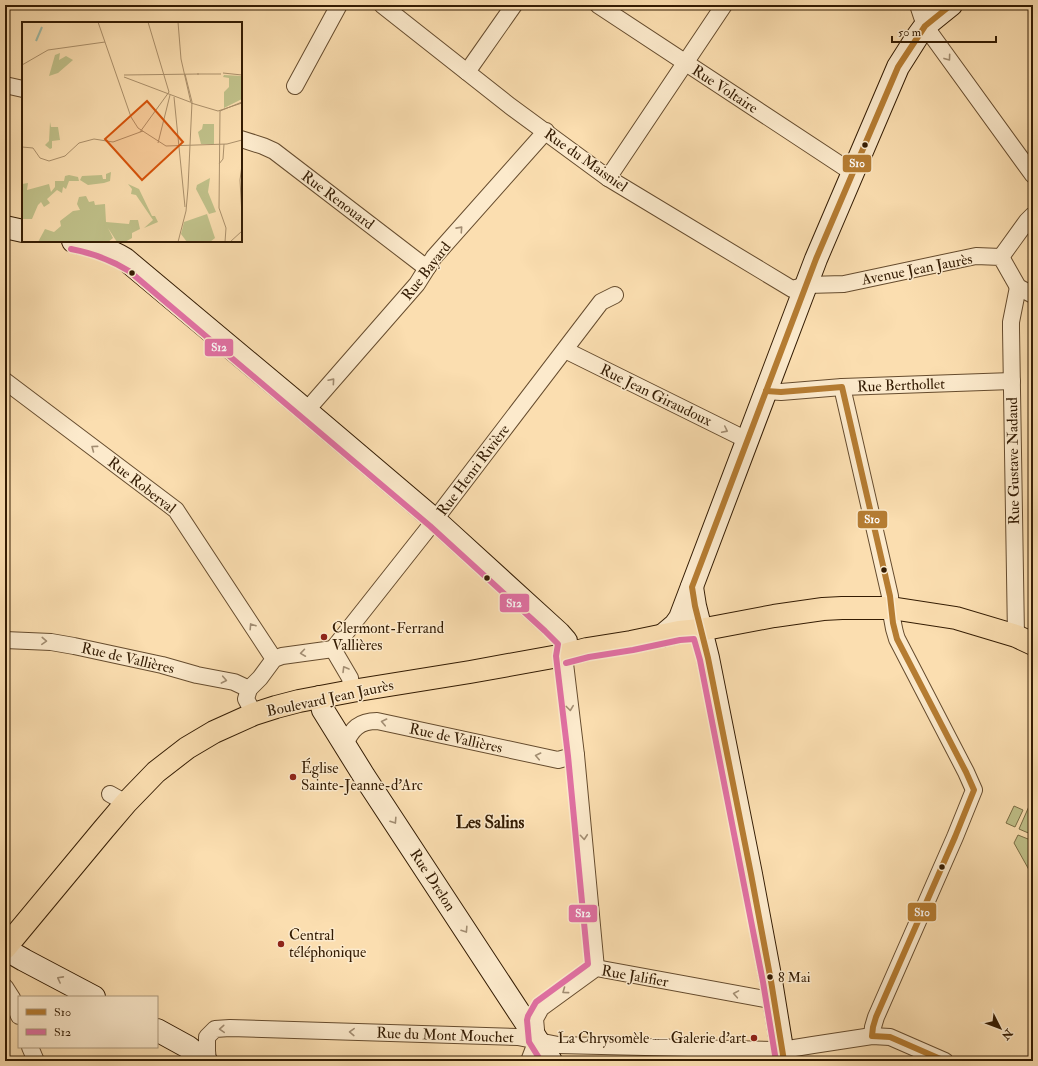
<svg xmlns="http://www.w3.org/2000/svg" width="1038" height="1066" font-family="'IM FELL Double Pica',serif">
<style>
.green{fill:#c0c18a;stroke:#7a6e46}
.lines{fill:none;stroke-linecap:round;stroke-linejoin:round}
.street-casing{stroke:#664c2e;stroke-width:18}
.secondary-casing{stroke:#341c03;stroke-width:24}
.primary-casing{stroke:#341c03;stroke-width:24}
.street{stroke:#fceacc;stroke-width:16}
.secondary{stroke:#fceacc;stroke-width:22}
.primary{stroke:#fbdeb0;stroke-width:22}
.bus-1-casing{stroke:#fceacc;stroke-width:9}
.bus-2-casing{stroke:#fceacc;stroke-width:9}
.bus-1{stroke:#b57c32;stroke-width:6}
.bus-2{stroke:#e170a3;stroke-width:6}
.oneway{stroke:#a28d72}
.bus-dot{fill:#341c03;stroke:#fceacc;stroke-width:1.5}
.poi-dot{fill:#8f2418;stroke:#fceacc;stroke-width:1.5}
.labels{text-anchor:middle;stroke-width:3;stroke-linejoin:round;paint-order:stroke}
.bus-label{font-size:14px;fill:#341c03;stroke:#fceacc;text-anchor:start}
.street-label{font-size:15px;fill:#341c03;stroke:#fceacc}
.poi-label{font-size:15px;fill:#341c03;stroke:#fceacc;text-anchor:start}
.quarter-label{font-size:17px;font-weight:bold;fill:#341c03;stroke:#fceacc}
.inset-river{fill:none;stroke:#9fbca9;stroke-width:2}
.inset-road{fill:none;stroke:#ab906b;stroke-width:1}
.view{fill:#d6530b;fill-opacity:0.15;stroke:#d6530b;stroke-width:2}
.inset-edge{fill:none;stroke:#341c03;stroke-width:2}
.line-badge{stroke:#fceacc;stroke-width:1.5}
.badge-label{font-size:11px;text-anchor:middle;font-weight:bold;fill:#fff}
</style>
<rect width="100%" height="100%" fill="#fbdeb0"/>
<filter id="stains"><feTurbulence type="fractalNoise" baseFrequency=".005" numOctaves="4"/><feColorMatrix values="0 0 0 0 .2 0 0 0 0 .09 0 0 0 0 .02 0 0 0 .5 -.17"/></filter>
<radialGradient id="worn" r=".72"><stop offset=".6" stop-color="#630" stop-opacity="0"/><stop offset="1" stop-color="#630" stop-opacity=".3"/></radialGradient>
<g class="green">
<polygon points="1030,804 1033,805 1033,835 1019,829"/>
<polygon points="1014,806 1023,810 1015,827 1006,823"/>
<polygon points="1018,835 1033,841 1033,877 1014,843"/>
</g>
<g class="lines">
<g class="street-casing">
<g id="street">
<polyline points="382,5 510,106 608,178 792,289 807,285 844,284 976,256 1001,257 1018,287 1033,295"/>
<polyline points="598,5 853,173"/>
<polyline points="918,5 925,26 1033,175"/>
<polyline points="467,72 514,5"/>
<polyline points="5,85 23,89"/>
<polyline points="295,86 339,5"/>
<polyline points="241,139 263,146 274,151 420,263 428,267"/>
<polyline points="608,178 724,5"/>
<polyline points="1001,257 1027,221 1033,215"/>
<polyline points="565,350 747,440"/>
<polyline points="5,381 176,510 274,659"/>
<path d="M842,387L890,596C891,611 892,625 897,639L966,772L974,790L955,837L876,1017L873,1027L872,1036"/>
<polyline points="766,391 781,392 842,387 1012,381"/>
<polyline points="306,411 417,284 434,257 546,131"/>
<polyline points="1016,636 1011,329 1011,322 1018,287"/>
<polyline points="5,640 51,642 74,646 162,665 197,675 234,682 249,689"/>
<polyline points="333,649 427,530 601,302 615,295"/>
<polyline points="333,649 350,678 352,691"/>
<polyline points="564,655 576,755 596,968"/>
<polyline points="254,714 246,699 249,689 260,678 274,659 282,656 333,649"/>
<path d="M345,744C352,729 359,721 377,721L558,760L576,755"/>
<polyline points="110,794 126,803"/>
<polyline points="5,987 12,998 19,1016"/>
<polyline points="30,1047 36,1061"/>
<polyline points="208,1061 207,1051 207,1037 215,1029 230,1028 518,1037 558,1045 774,1050 782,1050 813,1045 872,1036 890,1037 945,1061"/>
<polyline points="529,1061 537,1040 535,1019 541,1008 596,968 775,1001"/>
</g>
</g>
<g class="secondary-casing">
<g id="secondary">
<polyline points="5,227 23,231"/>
<path d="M73,241C91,245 109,249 125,259L296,402L435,520L559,633L566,641L564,655"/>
<polyline points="692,587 695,606 708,658 751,874 771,981 784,1061"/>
<polyline points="662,636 675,625 680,618 816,259 898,67 917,37 925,26 951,5"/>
<polyline points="320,697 323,710 364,776 551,1061"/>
<polyline points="5,949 24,960 94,997"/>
<polyline points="157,1030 188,1047 206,1061"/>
</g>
</g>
<g class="primary-casing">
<polyline id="primary" points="5,948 103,830 126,803 156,772 187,748 214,732 254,714 276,707 299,701 352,691 470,672 564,655 587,649 631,642 679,632 700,630 774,616 823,609 842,608 891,608 956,618 1016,636 1033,644"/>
</g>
<use href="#street" class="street"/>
<use href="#secondary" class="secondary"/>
<use href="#primary" class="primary"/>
<g class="bus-1-casing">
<g id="bus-1">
<polyline points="766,391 781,392 842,387 890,596 893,623 897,639 966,772 974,790 955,837 876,1017 873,1027 872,1036 890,1037 945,1061"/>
<polyline points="784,1061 771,981 751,874 708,658 695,606 692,587 816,259 898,67 925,26 951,5"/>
</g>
</g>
<g class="bus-2-casing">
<g id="bus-2">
<path d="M71,249C92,253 111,260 129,271L430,526L545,631L558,644L556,656L568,756L588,964L536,1002L528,1016L527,1020L529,1042L541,1061"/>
<polyline points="566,663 589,657 633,650 680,640 694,639 700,660 763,982 776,1061"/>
</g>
</g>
<use href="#bus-1" class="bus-1"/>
<use href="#bus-2" class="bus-2"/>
</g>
<defs><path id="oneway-chevron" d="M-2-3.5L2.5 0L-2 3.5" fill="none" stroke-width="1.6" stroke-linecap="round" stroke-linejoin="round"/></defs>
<g class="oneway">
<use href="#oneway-chevron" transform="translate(948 58) rotate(54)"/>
<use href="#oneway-chevron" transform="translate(460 229) rotate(-48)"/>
<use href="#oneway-chevron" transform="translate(332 381) rotate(-49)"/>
<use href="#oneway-chevron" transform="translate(725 430) rotate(26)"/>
<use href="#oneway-chevron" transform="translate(94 448) rotate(-143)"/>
<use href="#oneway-chevron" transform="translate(252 626) rotate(-123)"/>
<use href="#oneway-chevron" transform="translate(44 641) rotate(3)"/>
<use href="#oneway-chevron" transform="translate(303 653) rotate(172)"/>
<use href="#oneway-chevron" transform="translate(345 669) rotate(-121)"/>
<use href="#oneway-chevron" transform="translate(224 680) rotate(11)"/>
<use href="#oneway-chevron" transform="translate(570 708) rotate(83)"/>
<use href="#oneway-chevron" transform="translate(384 722) rotate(-168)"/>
<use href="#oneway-chevron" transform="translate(538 756) rotate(-168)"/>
<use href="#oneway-chevron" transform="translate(394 821) rotate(57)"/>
<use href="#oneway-chevron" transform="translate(584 837) rotate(85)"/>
<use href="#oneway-chevron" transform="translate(465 930) rotate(57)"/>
<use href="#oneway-chevron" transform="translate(60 979) rotate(-152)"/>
<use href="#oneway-chevron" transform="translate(565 991) rotate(144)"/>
<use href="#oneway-chevron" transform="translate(736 994) rotate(-170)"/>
<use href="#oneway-chevron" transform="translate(222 1029) rotate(176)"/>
<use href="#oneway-chevron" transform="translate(352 1032) rotate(-178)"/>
</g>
<g class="bus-dot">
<circle cx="865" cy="145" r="3.5"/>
<circle cx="132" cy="273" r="3.5"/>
<circle cx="884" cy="570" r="3.5"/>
<circle cx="487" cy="578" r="3.5"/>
<circle cx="942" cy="867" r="3.5"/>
<circle cx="770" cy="977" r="3.5"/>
</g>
<g class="poi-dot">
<circle cx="324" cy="637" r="4"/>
<circle cx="293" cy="777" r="4"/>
<circle cx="281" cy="944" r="4"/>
<circle cx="754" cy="1038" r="4"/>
</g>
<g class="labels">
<g class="bus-label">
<text x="778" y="982">8 Mai</text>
</g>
<g class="street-label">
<text transform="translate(725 89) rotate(33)" y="5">Rue Voltaire</text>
<text transform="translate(586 160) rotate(35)" y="5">Rue du Maisniel</text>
<text transform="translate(338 200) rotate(37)" y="5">Rue Renouard</text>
<text transform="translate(917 269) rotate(-11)" y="5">Avenue Jean Jaurès</text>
<text transform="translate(426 271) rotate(-52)" y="5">Rue Bayard</text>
<text transform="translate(901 385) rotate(-2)" y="5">Rue Berthollet</text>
<text transform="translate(656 395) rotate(26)" y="5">Rue Jean Giraudoux</text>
<text transform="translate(1013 461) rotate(-91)" y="5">Rue Gustave Nadaud</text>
<text transform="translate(473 470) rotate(-53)" y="5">Rue Henri Rivière</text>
<text transform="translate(142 485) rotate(38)" y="5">Rue Roberval</text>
<text transform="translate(128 658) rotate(13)" y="5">Rue de Vallières</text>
<text transform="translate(330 698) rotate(-12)" y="5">Boulevard Jean Jaurès</text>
<text transform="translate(456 738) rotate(12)" y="5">Rue de Vallières</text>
<text transform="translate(433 880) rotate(57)" y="5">Rue Drelon</text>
<text transform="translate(635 976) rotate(10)" y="5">Rue Jalifier</text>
<text transform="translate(445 1035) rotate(2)" y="5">Rue du Mont Mouchet</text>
</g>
<g class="poi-label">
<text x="332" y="633">Clermont-Ferrand<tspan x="332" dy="17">Vallières</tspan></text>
<text x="301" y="773">Église<tspan x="301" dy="17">Sainte-Jeanne-d'Arc</tspan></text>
<text x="289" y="940">Central<tspan x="289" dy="17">téléphonique</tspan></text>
<text x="746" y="1043" text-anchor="end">La Chrysomèle — Galerie d'art</text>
</g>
<g class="quarter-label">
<text x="490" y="828">Les Salins</text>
</g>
</g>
<g transform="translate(22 22)">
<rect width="220" height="220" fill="#fbdeb0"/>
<path d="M38,31L37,38L44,34L51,38L36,51L27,54L33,33ZM202,53L220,54V77L202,86V70L207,65V56L201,55ZM28,100L29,105H36L38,118L30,119V126L28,127L23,123L27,119ZM181,102H192V122H179L176,110L180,107ZM89,150L88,159L82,161L66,163L58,158L60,154L80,153L81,157H84V152ZM47,153L56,155L57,159H47L44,167L41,165L40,171L35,168L25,177L28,181L22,185L19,180L16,183L10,197H0V162L6,161L5,168L27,162L29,170L33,165V159H42L43,154ZM188,156L186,170L194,190L187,192L174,167L175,163ZM106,162L117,167L130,194H133L136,200L122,206L131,198L114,173L109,172L110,167ZM64,174L67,180L72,179L73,183L83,182L84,200L107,202L108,198H116L118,207L110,211V216L103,220H95L86,206L91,216L86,220H16L23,207L32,210L39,204L38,199L51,189L58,188L55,182L57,175ZM185,192L193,216L188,220H165L159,212L162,200Z" fill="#c0c18a"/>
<path class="inset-river" d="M14,19L20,5"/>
<path class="inset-road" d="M76,0L109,95L116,106L144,124L205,122L220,118M156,0L159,37L169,81L196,89L220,81M0,43L26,28L83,20M201,51L220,53M175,52H199M102,53L177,52M102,55L168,80M152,75L163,185M118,110L147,70L126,0M136,121L148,73M0,125L11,126L18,136L27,139L43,134L57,121L72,117L91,120L121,109M197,142L201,137L202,122M220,143L218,158L220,194M220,146V192M156,220L164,189L166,166L170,80L163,52M203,220L204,206L197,186L198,89L220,80M208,220L220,209"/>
<path class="view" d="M125,79L161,120L120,158L83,117Z"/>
<rect width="220" height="220" class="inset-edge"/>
</g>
<g class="line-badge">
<rect x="842" y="154" width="30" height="19" rx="4" fill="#b57c32"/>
<rect x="204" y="338" width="30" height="19" rx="4" fill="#e170a3"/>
<rect x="857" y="510" width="31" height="19" rx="4" fill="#b57c32"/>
<rect x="499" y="593" width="31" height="20" rx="4" fill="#e170a3"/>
<rect x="907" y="902" width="30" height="20" rx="4" fill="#b57c32"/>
<rect x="568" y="904" width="30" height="19" rx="4" fill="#e170a3"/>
</g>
<g class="badge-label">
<text x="857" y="167">S10</text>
<text x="219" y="351">S12</text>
<text x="872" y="523">S10</text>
<text x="514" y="607">S12</text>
<text x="922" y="916">S10</text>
<text x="583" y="917">S12</text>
</g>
<rect width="1038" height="1066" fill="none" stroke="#fbdeb0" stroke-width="20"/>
<rect x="6" y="6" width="1026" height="1054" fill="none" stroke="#341c03" stroke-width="2"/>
<rect x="10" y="10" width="1018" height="1046" fill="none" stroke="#341c03"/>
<rect x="18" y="996" width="140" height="52" fill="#fceacc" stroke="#ac987c"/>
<rect x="26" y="1009" width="20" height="6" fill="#b57c32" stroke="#ac987c"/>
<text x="54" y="1016" font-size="12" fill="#341c03">S10</text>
<rect x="26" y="1029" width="20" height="6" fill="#e170a3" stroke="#ac987c"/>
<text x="54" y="1036" font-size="12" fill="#341c03">S12</text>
<g transform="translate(1000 1028) rotate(132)" stroke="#fceacc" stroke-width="3" paint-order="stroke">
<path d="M0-3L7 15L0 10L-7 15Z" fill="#341c03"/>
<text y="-6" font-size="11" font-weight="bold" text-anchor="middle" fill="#341c03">N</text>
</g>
<path d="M892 36v6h104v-6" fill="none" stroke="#341c03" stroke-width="2"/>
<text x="898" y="36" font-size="12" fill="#341c03" stroke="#fceacc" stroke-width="3" paint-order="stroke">50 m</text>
<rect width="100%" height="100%" filter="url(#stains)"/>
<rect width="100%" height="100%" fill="url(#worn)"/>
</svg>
